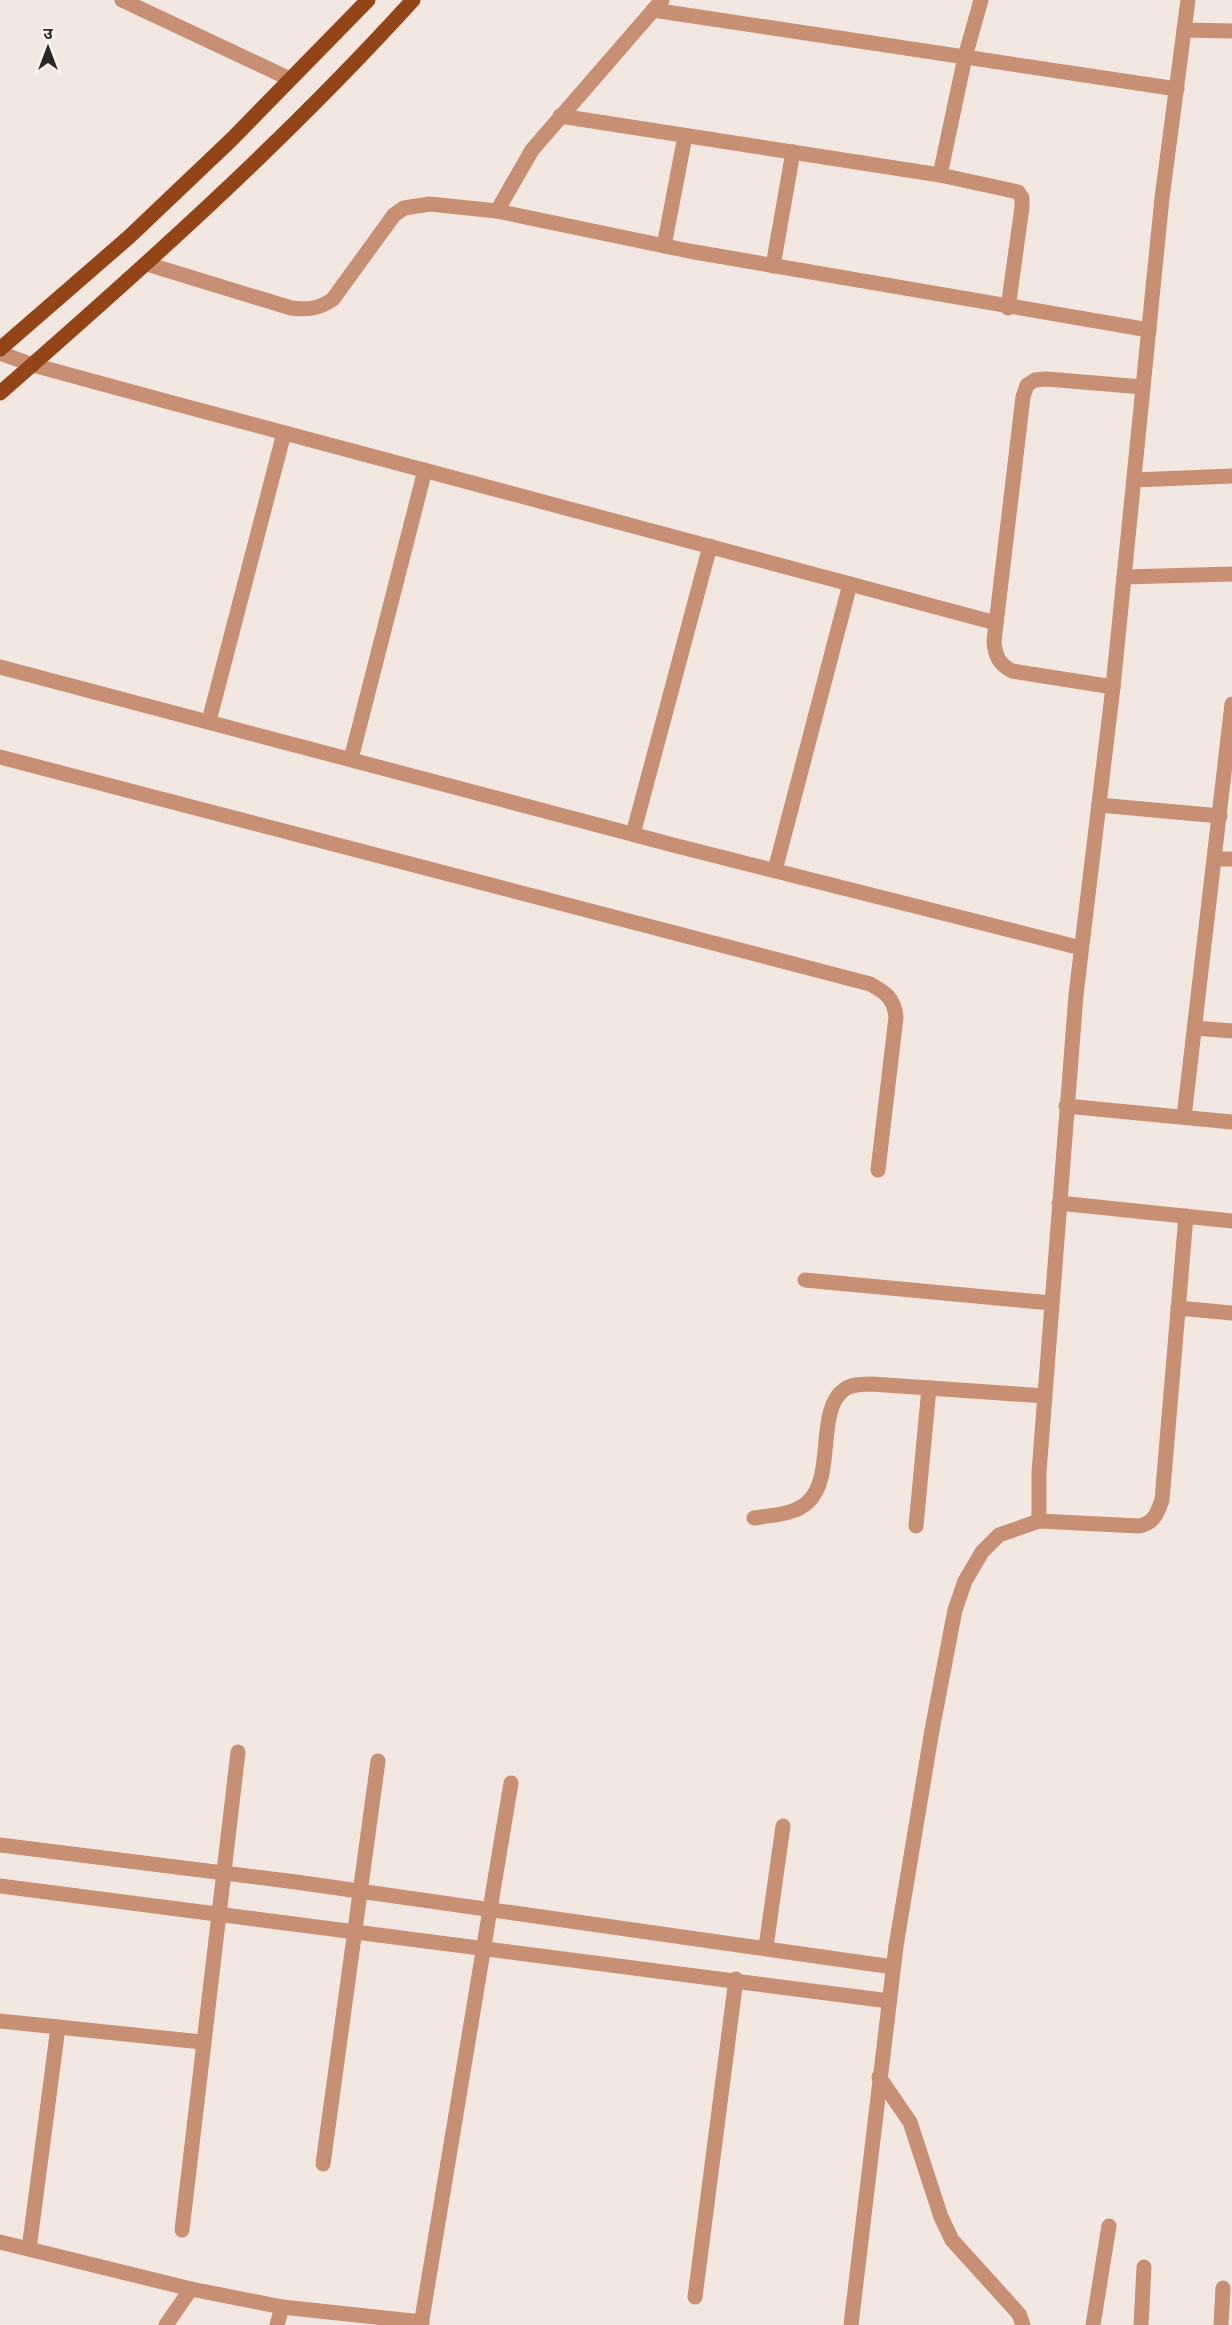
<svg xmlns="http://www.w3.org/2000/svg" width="1232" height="2325" font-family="'Open Sans','Noto Sans Devanagari',sans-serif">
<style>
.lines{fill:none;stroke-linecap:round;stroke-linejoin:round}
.minor{stroke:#c78f73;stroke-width:15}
.major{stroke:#934517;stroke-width:15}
</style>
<rect width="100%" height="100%" fill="#f3e7e2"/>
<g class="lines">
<g class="minor">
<polyline points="122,0 290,79"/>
<polyline points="653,10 1177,89"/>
<polyline points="1184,30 1232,31"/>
<polyline points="560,116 940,175 1018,192 1022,198 1022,207 1008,308"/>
<polyline points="940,175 965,57 981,0"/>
<polyline points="497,211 532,150 662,0"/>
<polyline points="664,246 685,136"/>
<path d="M147,264L291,308C307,310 319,309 333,299L394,215L404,208L430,204L497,211L689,251L1149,330"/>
<polyline points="773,266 793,152"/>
<polyline points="0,353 33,365 169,402 996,623"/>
<polyline points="1134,480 1232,476"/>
<polyline points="1124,577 1232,574"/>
<polyline points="0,667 677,846 1081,948"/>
<path d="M1113,687L1012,671C999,664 995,656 994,641L1023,397L1027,385L1035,380L1047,379L1143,387"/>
<polyline points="209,721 284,433"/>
<path d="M0,757L870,984C885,992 894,998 896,1017L878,1170"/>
<polyline points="351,759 425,470"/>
<polyline points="1099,805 1220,816"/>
<polyline points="633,834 710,546"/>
<polyline points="1215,859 1232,859"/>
<polyline points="775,870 850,584"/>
<polyline points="1195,1028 1232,1031"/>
<polyline points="1066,1106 1232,1122"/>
<polyline points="1184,1117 1232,704"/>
<polyline points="1059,1203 1232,1221"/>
<polyline points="805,1280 1051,1303"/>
<polyline points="1178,1308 1232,1313"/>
<path d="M754,1518C772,1515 794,1515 808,1502C836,1476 815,1409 845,1389C852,1384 863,1384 872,1384L1045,1396"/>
<polyline points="1039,1521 1039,1472 1076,995 1113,687 1162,198 1188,0"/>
<polyline points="916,1526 929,1388"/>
<polyline points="0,1845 296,1882 893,1967"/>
<polyline points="0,1886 889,2001"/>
<polyline points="766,1947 783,1826"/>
<polyline points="0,2021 202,2042"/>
<polyline points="879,2077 910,2122 941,2217 952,2240 1019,2314 1023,2325"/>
<polyline points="323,2164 378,1761"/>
<polyline points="182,2230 238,1752"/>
<polyline points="0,2242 191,2289 282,2307 422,2322"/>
<polyline points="29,2249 58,2027"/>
<polyline points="695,2297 736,1979"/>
<polyline points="166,2325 191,2289"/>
<polyline points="277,2325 282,2307"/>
<polyline points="421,2325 511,1783"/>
<path d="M851,2325L896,1946L932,1730L955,1610L965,1581L982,1552L999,1535L1039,1521L1139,1526C1154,1523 1157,1514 1162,1500L1186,1216"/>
<polyline points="1093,2325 1109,2226"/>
<polyline points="1141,2325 1144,2267"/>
<polyline points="1221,2325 1223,2288"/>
</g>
<g class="major">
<polyline points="0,349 129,237 231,140 368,0"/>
<path d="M0,393C143,268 285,141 413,0"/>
</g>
</g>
<g transform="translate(48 48)" stroke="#fff5f0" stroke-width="4.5" paint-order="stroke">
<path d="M0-4.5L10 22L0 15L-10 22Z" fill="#2c2825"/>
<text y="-9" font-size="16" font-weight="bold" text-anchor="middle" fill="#2c2825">उ</text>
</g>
</svg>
